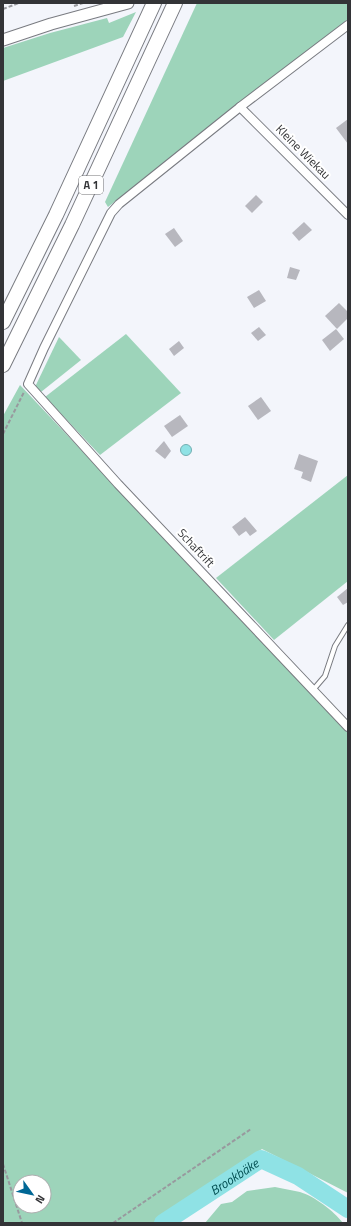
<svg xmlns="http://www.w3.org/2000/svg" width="351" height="1226" font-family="'Titillium Web',sans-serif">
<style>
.green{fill:#9dd4ba;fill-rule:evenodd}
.water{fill:#8fe2e5;stroke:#73aeb1}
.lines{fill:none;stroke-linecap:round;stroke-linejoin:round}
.river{stroke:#8fe2e5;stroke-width:18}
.building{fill:#b7b7be}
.lane-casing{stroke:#797b81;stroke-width:6}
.street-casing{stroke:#797b81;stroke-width:10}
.secondary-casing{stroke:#797b81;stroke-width:13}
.highway-casing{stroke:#797b81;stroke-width:16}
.path{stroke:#98999e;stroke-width:2;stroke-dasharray:4 2;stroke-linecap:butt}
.lane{stroke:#fff;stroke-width:4}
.street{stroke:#fff;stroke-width:8}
.secondary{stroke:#fff;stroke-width:11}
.highway{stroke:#fff;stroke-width:14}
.labels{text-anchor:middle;stroke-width:4;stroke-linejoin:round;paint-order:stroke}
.shield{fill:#fff;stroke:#707173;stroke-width:1}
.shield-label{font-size:11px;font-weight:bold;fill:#333437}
.street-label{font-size:12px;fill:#333437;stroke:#fff}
.water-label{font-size:13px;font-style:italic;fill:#004e51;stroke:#fff}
</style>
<rect width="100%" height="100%" fill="#f3f5fb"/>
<g class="green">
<polygon points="197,3 348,3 348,19 108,207 105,202"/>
<polygon points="136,12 123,37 3,81 3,48 50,33 107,18 109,23"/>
<polygon points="126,334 181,393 100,455 45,397"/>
<polygon points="59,337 81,360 41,392 35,387"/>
<path d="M20,385L348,733V1193L262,1149L155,1223H3V416ZM20,1182H44V1206H20Z"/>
<polygon points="348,475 348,581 274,640 216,578"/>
<path d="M275,1187C283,1189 292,1190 300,1192C314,1196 334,1211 343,1223H205L221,1204L232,1202L247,1191Z"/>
</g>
<circle class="water" cx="186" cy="450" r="5.5"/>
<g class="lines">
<path class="river" id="s1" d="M163,1223L261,1159L298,1176L348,1209"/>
</g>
<g class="building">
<polygon points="348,119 348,144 336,128"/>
<polygon points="256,195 263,202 252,213 245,206"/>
<polygon points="304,222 312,230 299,241 292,233"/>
<polygon points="174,228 183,241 175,247 165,234"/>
<polygon points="290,267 300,270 296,280 287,278"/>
<polygon points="259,290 266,301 254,308 247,297"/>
<polygon points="339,303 348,312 348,318 337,329 325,316"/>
<polygon points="259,327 266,335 258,341 251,333"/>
<polygon points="336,329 344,339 330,351 322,340"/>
<polygon points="179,341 184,348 174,356 169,349"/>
<polygon points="261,397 271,411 258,420 248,406"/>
<polygon points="180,415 188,426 172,437 164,426"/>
<polygon points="164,441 171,451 165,459 155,451"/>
<polygon points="299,454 318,461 311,482 301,478 303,472 294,469"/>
<polygon points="245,517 257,531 250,536 246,531 239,536 232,527"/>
<polygon points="348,588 348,602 343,605 337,597"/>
</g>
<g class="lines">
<g class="lane-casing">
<polyline id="lane" points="313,690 325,676 335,646 348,625"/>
</g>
<g class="street-casing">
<g id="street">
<polyline points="348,25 240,107 119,204 111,213 44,348 28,384 118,484 348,727"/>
<polyline points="240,107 348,215"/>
</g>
</g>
<g class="secondary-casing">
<polyline id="secondary" points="3,40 51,24 128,3"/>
</g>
<g class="highway-casing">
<g id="highway">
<polyline points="3,322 56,215 154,3"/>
<polyline points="3,365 72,225 175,3"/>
</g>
</g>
<g class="path">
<polyline points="74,6 83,3"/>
<polyline points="3,9 19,3"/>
<polyline points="3,434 24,392"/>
<polyline points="3,1164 22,1223"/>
<polyline points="113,1223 251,1129"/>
</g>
<use href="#lane" class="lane"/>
<use href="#street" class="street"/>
<use href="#secondary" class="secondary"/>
<use href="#highway" class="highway"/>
</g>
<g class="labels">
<rect class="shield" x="79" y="176" width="24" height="18" rx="3"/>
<g class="shield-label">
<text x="91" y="189">A 1</text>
</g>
<g class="street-label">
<text transform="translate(303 152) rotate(45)" y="4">Kleine Wiekau</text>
<text transform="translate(196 548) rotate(47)" y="4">Schaftrift</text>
</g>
<g class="water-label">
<text dy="5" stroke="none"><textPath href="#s1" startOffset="85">Brookbäke</textPath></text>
</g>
</g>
<rect width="351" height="1226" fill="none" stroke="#333437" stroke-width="8"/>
<g transform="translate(32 1194) rotate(123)"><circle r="19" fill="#ffffff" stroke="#adaeaf"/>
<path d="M0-3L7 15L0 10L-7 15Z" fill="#006795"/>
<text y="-6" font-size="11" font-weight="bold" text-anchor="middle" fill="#333437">N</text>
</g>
</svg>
